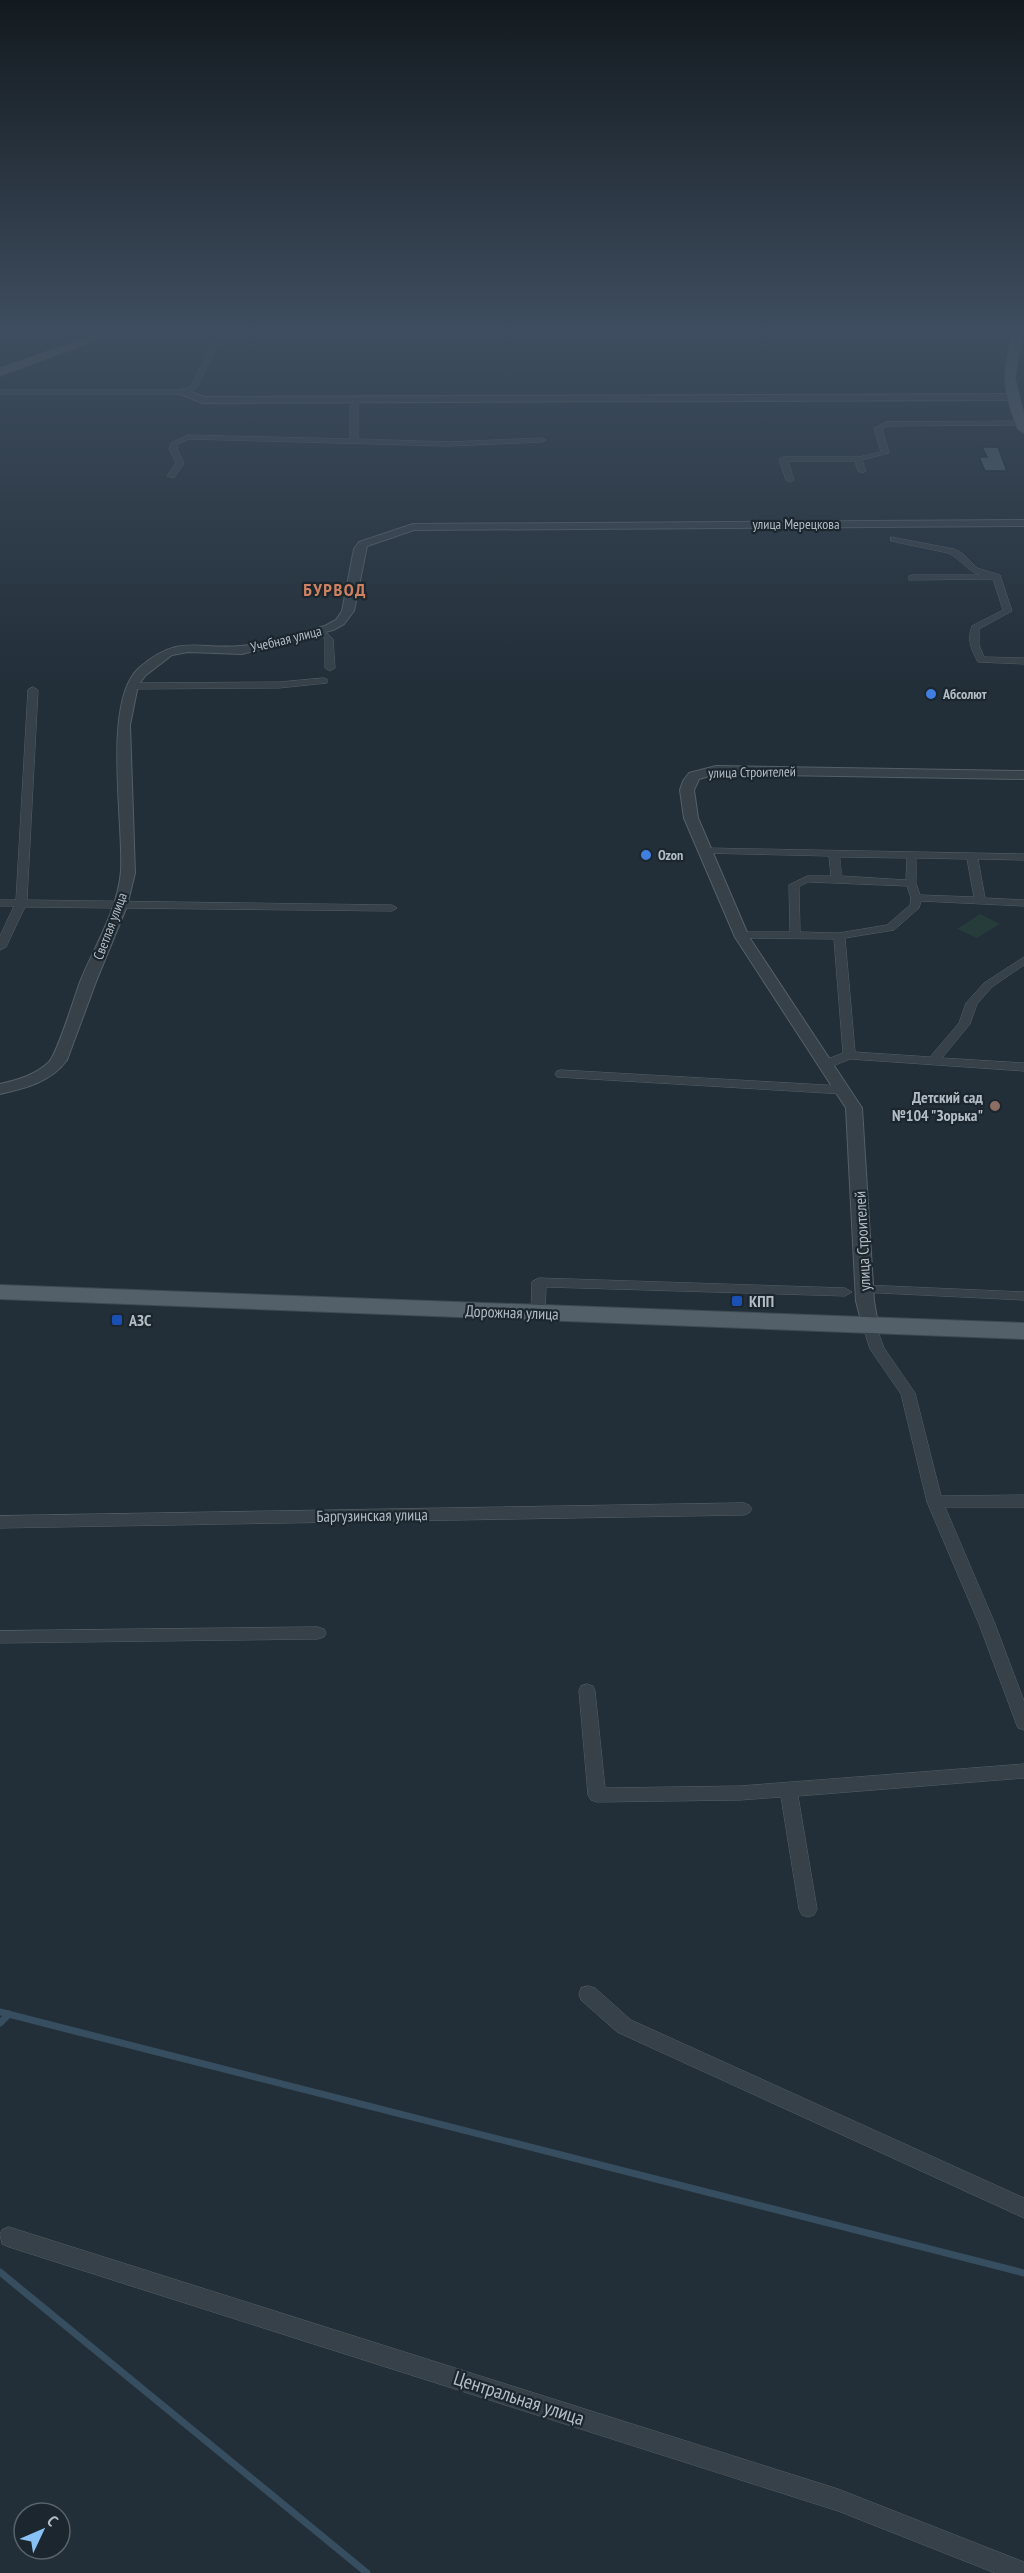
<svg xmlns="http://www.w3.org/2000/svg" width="1024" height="2573" font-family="'PT Sans Narrow',sans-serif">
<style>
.green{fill:#253c3a}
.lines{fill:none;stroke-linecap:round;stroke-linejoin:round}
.stream{stroke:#364e5f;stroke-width:7}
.building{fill:#4b5a65;stroke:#1d2830;stroke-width:1.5}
.minor-casing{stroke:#545f67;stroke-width:1}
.tertiary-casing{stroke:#545f67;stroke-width:2}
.primary-casing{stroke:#3f4a52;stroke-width:2}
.trunk-casing{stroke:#414c54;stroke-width:2}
.minor{fill:#364149;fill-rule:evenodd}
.tertiary{fill:#364149;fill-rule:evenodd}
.primary{fill:#546069;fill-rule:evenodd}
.trunk{fill:#62605e;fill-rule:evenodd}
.shop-dot{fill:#3f7fe0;stroke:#1b262e;stroke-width:2}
.education-dot{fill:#8d6e63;stroke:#1b262e;stroke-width:2}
.transit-dot{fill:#1a4fb4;stroke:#1b262e;stroke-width:2}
.labels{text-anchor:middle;stroke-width:4.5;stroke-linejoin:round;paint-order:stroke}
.far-street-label{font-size:14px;fill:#b1bcc5;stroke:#1b262e}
.far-poi-label{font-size:14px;font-weight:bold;fill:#b1bcc5;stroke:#1b262e;text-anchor:start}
.poi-label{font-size:16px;font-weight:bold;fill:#b1bcc5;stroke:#1b262e;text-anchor:start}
.street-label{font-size:16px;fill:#b1bcc5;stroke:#1b262e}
.far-district-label{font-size:18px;font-weight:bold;letter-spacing:1.5px;fill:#cf8262;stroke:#1b262e}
.near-street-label{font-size:20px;fill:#b1bcc5;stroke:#1b262e}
</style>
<rect width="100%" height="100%" fill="#222f39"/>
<polygon class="green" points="980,914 1000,924 977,938 957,929"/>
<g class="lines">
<g class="stream">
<polyline points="0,2012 1024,2273"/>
<polyline points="0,2023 9,2014"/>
<polyline points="0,2272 367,2573"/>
</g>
</g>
<polygon class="building" points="982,447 998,447 1007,471 985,471 979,457 987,457"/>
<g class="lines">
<g class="minor-casing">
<g id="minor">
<polygon points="221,327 227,327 197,387 188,394 0,394 0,390 185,390 191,386"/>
<polygon points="359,397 363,399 358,406 358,439 448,442 542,438 546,440 542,442 448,446 189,439 178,444 177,449 184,463 174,478 167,476 176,463 169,449 171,443 188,435 350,439 350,406"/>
<polygon points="1021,421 1024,421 1024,425 887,426 882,429 889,453 862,460 866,471 862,473 858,471 855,461 788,461 794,480 790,482 786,480 779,459 783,457 858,457 881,452 874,428 886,422"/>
<path d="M891,537L954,549L962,553L977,568L1000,575L1012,611L979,629V645L984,657L1024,658V664L978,662C971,650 967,639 972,626L1003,610L993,579L909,580V576L912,575H980C967,571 961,559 948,553L891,541Z"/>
<polygon points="321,627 333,639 335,668 330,671 325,668 325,639 317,630"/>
<polygon points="324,678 327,679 327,683 279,688 132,689 127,686 132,683 279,682"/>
<polygon points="33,687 38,690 27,900 392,905 397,908 392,911 25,907 6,947 0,950 0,936 14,906 0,906 0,900 16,900 28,690"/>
<path d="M706,848L1024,854V860L978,859L985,898L1024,900V906L921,901L919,908L894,930L845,938L855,1052L930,1057L959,1023L966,1003L984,983L1024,957V965L992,987L977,1004L970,1024L942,1058L1024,1063V1071L850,1059L828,1068H820L818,1065L820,1062L843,1053L834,939L741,938L736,935L741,932H790L789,885L807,876H831L829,856L702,853V849ZM840,857L907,858L906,880L842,876ZM917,858L967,859L974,897L920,895L916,883ZM809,882L907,886L911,898L910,905L887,925L839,933L800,932L799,887Z"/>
<polygon points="561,1070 843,1086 849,1090 843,1094 557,1077 555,1074 557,1071"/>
<polygon points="539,1278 845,1288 852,1292 845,1296 546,1287 545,1313 538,1318 531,1313 532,1282"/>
<polygon points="864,1285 1024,1292 1024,1300 859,1292 857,1289"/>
<polygon points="869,1319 874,1321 884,1348 915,1393 941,1496 1024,1495 1024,1507 945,1507 995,1624 1024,1701 1024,1730 1018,1728 1016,1723 979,1624 927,1502 901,1394 870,1349 862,1324"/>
<polygon points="744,1503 749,1505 752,1509 749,1513 744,1515 0,1528 0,1516"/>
<polygon points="318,1627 324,1629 326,1633 324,1637 318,1639 0,1643 0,1631"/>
<polygon points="587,1684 593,1686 595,1691 605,1788 740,1786 1024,1764 1024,1778 798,1796 817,1909 814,1915 808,1917 802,1915 799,1909 781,1797 740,1800 597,1802 591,1800 588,1795 579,1691 581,1686"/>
<polygon points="588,1986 595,1988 631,2020 1024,2198 1024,2218 617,2032 581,2000 579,1994 581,1988"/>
<polygon points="9,2227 838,2489 1024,2562 1024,2573 995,2573 838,2511 9,2247 2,2244 0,2234 2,2230"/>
</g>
</g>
<g class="tertiary-casing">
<g id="tertiary">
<polygon points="183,389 204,397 1011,394 1016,397 1011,400 203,403 180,394 178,392"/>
<path d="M1024,520V526L414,530L367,546L354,611L344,624L333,630L242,654L188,652L172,655L146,675L138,685L130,725L135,873L127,906L97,979L67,1060C51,1082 26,1088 0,1094V1084C17,1080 36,1075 49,1062C58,1052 74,998 80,982C94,947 118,910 121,871C124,823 102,701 139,668C180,633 195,650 241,646C267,644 299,632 325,626L336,620L342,611L354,549L359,542L413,524Z"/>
<polygon points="716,766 1024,771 1024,779 716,774 699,779 694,790 698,818 749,937 862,1108 874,1301 878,1324 875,1328 863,1328 856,1301 846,1108 735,937 684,818 680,790 683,781 689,773"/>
</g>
</g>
<g class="primary-casing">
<g id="primary">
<path d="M1015,327H1024L1015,378L1024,415V433L1018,429C1001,389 1002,368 1015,327Z"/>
<polygon points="0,1285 1024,1323 1024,1339 0,1299"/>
</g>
</g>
<g class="trunk-casing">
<polygon id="trunk" points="116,327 132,327 0,376 0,368"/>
</g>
<use href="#minor" class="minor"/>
<use href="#tertiary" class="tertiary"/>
<use href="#primary" class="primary"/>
<use href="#trunk" class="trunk"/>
</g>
<linearGradient id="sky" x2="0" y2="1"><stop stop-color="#131a1f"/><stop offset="0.48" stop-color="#3e4d5f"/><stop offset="1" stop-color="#3e4d5f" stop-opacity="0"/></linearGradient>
<rect width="1024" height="687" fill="url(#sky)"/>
<g class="shop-dot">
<circle cx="931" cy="694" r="6"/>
<circle cx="646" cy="855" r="6"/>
</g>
<circle class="education-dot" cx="995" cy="1106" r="6"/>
<g class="transit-dot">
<rect x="731" y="1295" width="12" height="12" rx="3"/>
<rect x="111" y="1314" width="12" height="12" rx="3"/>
</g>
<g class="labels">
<g class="far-street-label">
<text x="796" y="529">улица Мерецкова</text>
<text transform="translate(286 639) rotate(-14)" y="5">Учебная улица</text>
<text transform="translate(752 772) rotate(-1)" y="5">улица Строителей</text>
<text transform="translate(110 926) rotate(-69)" y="5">Светлая улица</text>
</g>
<g class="far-poi-label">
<text x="943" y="699">Абсолют</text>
<text x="658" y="860">Ozon</text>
</g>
<g class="poi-label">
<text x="983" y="1103" text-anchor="end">Детский сад<tspan x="983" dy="18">№104 "Зорька"</tspan></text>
<text x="749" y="1307">КПП</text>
<text x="129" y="1326">АЗС</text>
</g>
<g class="street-label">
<text transform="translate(862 1241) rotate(-93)" y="6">улица Строителей</text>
<text transform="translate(512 1312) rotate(2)" y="6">Дорожная улица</text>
<text transform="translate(372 1515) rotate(-1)" y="6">Баргузинская улица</text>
</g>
<g class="far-district-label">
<text x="335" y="596">БУРВОД</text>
</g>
<g class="near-street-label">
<text transform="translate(519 2398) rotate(18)" y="7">Центральная улица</text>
</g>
</g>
<g transform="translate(42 2531) rotate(46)"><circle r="28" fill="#1b262e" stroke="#57626a" stroke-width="1.5"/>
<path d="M0-4.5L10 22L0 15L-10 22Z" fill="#88c1f3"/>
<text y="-9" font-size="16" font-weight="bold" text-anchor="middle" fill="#b1bcc5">С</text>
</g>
</svg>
